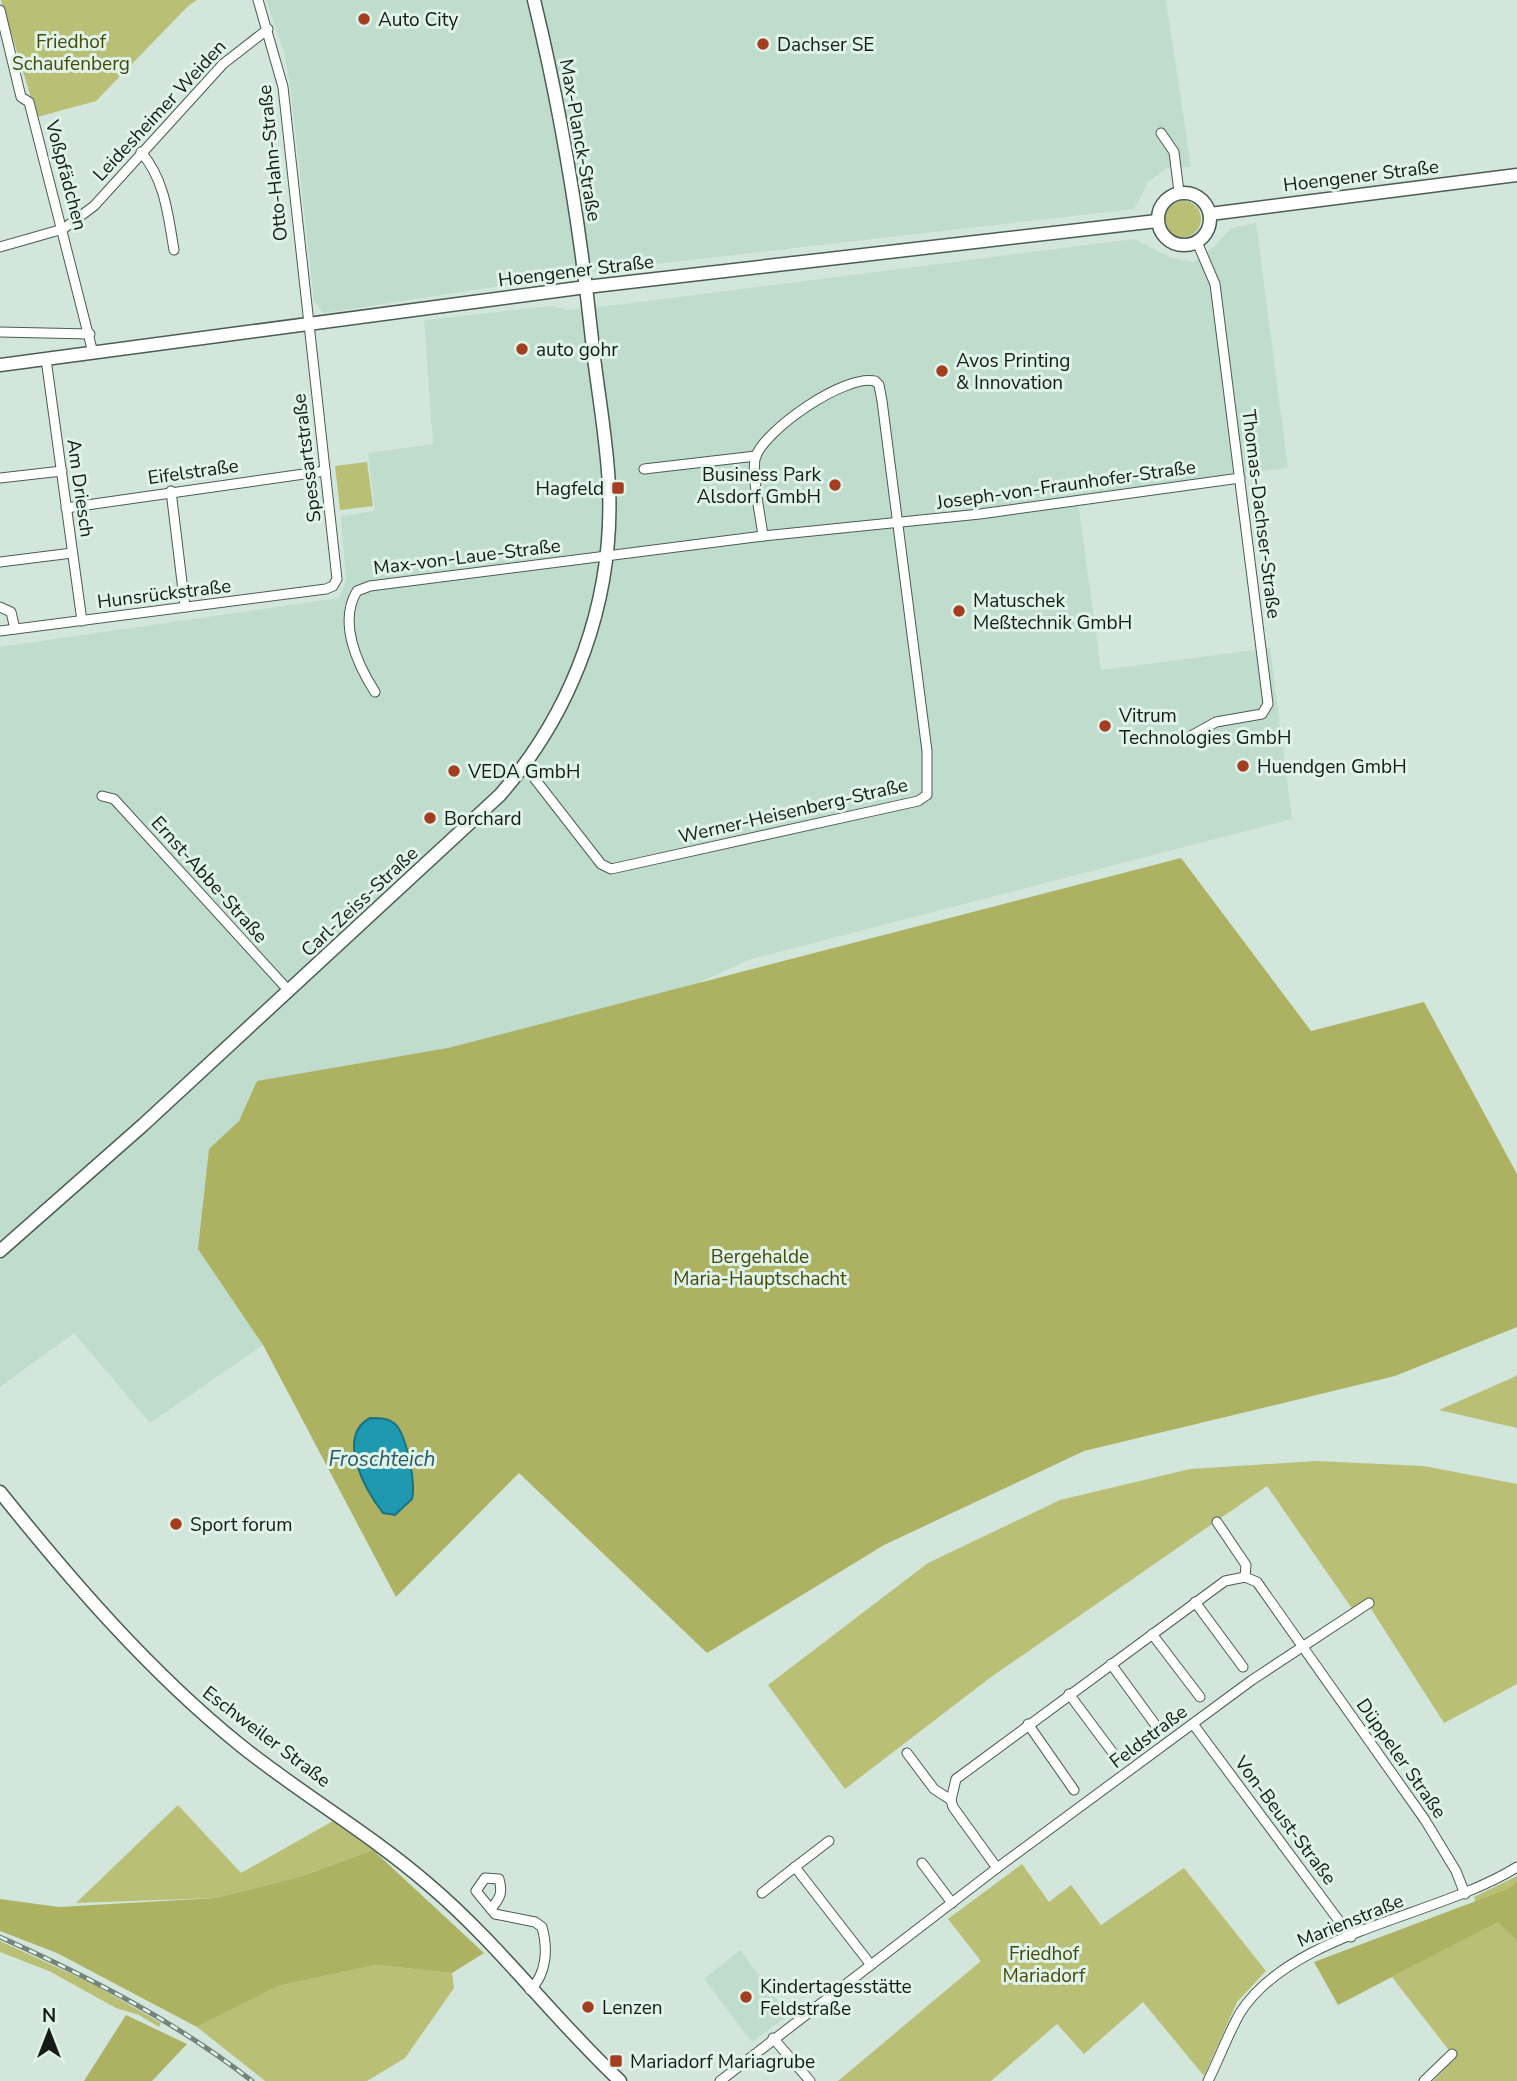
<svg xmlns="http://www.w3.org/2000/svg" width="1517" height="2081" font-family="'Nunito Sans',sans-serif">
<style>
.built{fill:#c0dccd}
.green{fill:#babf76}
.forest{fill:#adb262}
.water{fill:#1e99af;stroke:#1b7382;stroke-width:2}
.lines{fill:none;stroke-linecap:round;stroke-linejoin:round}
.street-casing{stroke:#4b5c53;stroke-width:11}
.secondary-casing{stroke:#4b5c53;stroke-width:15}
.street{stroke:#fff;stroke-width:9}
.secondary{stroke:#fff;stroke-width:12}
.rail-casing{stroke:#75837b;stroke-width:5}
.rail{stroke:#dff3e8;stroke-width:2.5;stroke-dasharray:8;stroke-linecap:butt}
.poi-dot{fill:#a53d21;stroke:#dff3e8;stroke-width:2.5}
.labels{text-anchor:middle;stroke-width:6;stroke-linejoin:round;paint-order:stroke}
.poi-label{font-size:19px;fill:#141b18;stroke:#dff3e8;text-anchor:start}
.park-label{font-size:19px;fill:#47490a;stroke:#dff3e8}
.street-label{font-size:19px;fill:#141b18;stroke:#dff3e8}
.water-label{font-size:21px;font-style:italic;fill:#2b5a64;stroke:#dff3e8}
</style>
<rect width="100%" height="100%" fill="#d2e6db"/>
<g class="built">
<polygon points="266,0 1166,0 1191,167 1167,168 1148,182 1134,209 604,270 324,313 314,301 290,85 285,55"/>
<polygon points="1256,223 1288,468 1077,495 1101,670 1270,648 1292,819 751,959 689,987 263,1345 150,1423 74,1333 0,1387 0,647 339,598 346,580 341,516 375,511 368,453 433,444 424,320 551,306 568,310 624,304 1134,239 1172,258 1193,262 1214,247 1231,228"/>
<polygon points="740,1950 789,2015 752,2042 704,1979"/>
</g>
<g class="green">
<polygon points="1,0 197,0 188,6 96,101 37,117"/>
<circle cx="1183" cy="219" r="18"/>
<polygon points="367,462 373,506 340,510 335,466"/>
<polygon points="1517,1375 1517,1428 1439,1410 1514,1377"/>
<polygon points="1316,1461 1424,1466 1517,1484 1517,1684 1444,1723 1366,1601 1353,1610 1267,1486 991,1677 845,1789 768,1685 928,1563 1060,1500 1190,1469"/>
<polygon points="178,1805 241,1873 333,1821 373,1850 302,1876 215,1898 76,1903"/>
<polygon points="1022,1864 1049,1902 1071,1885 1101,1925 1184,1868 1266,1971 1237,2002 1204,2076 1143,2002 1084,2054 1057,2024 991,2081 838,2081 981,1961 948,1919"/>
<polygon points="1517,1876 1517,2081 1433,2081 1455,2058 1392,1977 1484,1929 1474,1897"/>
<polygon points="0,1941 93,1984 161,2023 159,2027 139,2015 116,2008 49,1971 0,1952"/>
<polygon points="376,1965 452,1973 454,1988 405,2058 367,2081 265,2081 197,2027 278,1986"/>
</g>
<g class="forest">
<polygon points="1181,858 1311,1031 1424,1002 1517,1174 1517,1327 1395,1376 1084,1451 884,1545 707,1653 519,1473 396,1597 263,1345 198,1249 209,1149 239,1121 257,1081 448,1048"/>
<polygon points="373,1850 484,1953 452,1973 376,1965 278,1986 197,2027 57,1953 0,1931 0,1899 59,1907 215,1898 302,1876"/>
<polygon points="1517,1882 1517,1940 1498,1922 1338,2005 1314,1962 1508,1889"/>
<polygon points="126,2015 187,2044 152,2081 84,2081"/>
</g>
<path class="water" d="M370,1418C380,1418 390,1418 397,1426C407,1439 416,1484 412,1499L395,1515L383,1513C366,1491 335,1437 370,1418Z"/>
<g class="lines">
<g class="street-casing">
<g id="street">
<polyline points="0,10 21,97 29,102 93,353"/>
<polyline points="1161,133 1174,152 1179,192"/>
<path d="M141,152C165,180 168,215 174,250"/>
<polyline points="0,247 63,229 94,206 223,64 268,29"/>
<polyline points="0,332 90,334"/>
<polyline points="46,359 82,621"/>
<polyline points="644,469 756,456"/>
<polyline points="0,478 62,471"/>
<polyline points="171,491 185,607"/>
<polyline points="66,508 325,471"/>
<polyline points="0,562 72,553"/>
<polyline points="0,607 11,612 15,629"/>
<polyline points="0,631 326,589 333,586 337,579 283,87 258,0"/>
<path d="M375,692C357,664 338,622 357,591L370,586L763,536L980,514L1240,478"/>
<polyline points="1189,737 1216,722 1262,714 1268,704 1215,284 1197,242"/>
<path d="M524,765L601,864L611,869L918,801L927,795V751L882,401L879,385L875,381C845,374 766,429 756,456C750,470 761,518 763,536"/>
<polyline points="102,796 114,799 289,991"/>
<polyline points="1217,1522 1246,1565 1245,1577"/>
<polyline points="1195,1602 1243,1667"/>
<polyline points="1152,1634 1200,1697"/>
<polyline points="1111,1664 1157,1727"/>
<polyline points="1069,1694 1116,1757"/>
<polyline points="1028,1724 1074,1790"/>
<polyline points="1193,1724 1351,1937"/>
<polyline points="907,1753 934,1789 951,1800"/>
<polyline points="829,1841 795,1867 871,1965"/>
<polyline points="922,1863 952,1903"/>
<polyline points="997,1868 953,1807 951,1800 956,1779 1225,1581 1245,1577 1257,1582 1425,1820 1456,1871 1465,1894"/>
<polyline points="762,1893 795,1867"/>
<path d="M491,1909C500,1898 503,1893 499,1879L485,1878L476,1891L495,1914L535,1922L542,1927C548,1948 547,1974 530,1990"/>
<polyline points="773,2038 810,2081"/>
<polyline points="720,2081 997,1868 1252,1680 1369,1603"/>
<path d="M1208,2081C1219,2059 1228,2034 1240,2013C1291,1932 1437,1917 1517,1867"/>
<polyline points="1424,2081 1452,2054"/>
</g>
</g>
<g class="secondary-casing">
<g id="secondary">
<circle cx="1184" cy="219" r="26"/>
<polyline points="1210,214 1517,175"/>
<polyline points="0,365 586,287 1157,221"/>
<path d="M0,1251L143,1125L500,795C574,710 614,600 609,487C607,438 597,389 592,340C580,226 561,111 534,0"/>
<path d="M0,1492C73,1583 150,1672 240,1745C301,1794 369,1833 428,1884C498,1943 553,2018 620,2081"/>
</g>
</g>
<use href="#street" class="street"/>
<use href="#secondary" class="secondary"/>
<g class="rail-casing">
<path id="rail" d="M0,1937C89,1977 175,2021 252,2081"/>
</g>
<use href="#rail" class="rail"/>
</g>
<g class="poi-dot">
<circle cx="364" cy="19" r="7"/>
<circle cx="763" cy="44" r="7"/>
<circle cx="522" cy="349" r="7"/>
<circle cx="942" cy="371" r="7"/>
<circle cx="835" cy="485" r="7"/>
<rect x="611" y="481" width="14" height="14" rx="3.5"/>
<circle cx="959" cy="611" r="7"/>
<circle cx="1105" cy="726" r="7"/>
<circle cx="1243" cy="766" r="7"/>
<circle cx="454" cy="771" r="7"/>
<circle cx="430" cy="818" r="7"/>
<circle cx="176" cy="1524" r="7"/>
<circle cx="746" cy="1997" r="7"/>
<circle cx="588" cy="2007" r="7"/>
<rect x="609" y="2054" width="14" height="14" rx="3.5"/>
</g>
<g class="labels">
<g class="poi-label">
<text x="378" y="26">Auto City</text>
<text x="777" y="51">Dachser SE</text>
<text x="536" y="356">auto gohr</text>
<text x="956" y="367">Avos Printing<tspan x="956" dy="22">&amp; Innovation</tspan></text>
<text x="821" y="481" text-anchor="end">Business Park<tspan x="821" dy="22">Alsdorf GmbH</tspan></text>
<text x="604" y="495" text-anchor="end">Hagfeld</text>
<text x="973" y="607">Matuschek<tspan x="973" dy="22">Meßtechnik GmbH</tspan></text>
<text x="1119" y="722">Vitrum<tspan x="1119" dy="22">Technologies GmbH</tspan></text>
<text x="1257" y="773">Huendgen GmbH</text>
<text x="468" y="778">VEDA GmbH</text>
<text x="444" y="825">Borchard</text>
<text x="190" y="1531">Sport forum</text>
<text x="760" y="1993">Kindertagesstätte<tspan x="760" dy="22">Feldstraße</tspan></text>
<text x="602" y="2014">Lenzen</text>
<text x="630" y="2068">Mariadorf Mariagrube</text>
</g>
<g class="park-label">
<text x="71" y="48">Friedhof<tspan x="71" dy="22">Schaufenberg</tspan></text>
<text x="760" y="1263">Bergehalde<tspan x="760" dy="22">Maria-Hauptschacht</tspan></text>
<text x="1044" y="1960">Friedhof<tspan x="1044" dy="22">Mariadorf</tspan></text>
</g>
<g class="street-label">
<text transform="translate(159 110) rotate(-47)" y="7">Leidesheimer Weiden</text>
<text transform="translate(581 140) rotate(80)" y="7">Max-Planck-Straße</text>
<text transform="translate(272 163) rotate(-96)" y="7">Otto-Hahn-Straße</text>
<text transform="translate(67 175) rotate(75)" y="7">Voßpfädchen</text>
<text transform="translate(1361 175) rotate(-7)" y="7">Hoengener Straße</text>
<text transform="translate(576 270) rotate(-7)" y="7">Hoengener Straße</text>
<text transform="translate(306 458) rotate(-97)" y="7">Spessartstraße</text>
<text transform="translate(193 471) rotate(-8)" y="7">Eifelstraße</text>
<text transform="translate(1066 484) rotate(-8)" y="7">Joseph-von-Fraunhofer-Straße</text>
<text transform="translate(81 488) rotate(82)" y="7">Am Driesch</text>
<text transform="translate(1262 514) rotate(83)" y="7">Thomas-Dachser-Straße</text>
<text transform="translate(467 556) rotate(-7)" y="7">Max-von-Laue-Straße</text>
<text transform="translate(164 593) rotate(-7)" y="7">Hunsrückstraße</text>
<text transform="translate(793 810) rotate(-13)" y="7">Werner-Heisenberg-Straße</text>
<text transform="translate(210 879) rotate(48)" y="7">Ernst-Abbe-Straße</text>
<text transform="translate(359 901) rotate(-43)" y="7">Carl-Zeiss-Straße</text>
<text transform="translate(267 1736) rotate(37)" y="7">Eschweiler Straße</text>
<text transform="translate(1148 1736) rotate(-37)" y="7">Feldstraße</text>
<text transform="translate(1402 1758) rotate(55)" y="7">Düppeler Straße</text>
<text transform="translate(1286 1820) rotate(53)" y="7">Von-Beust-Straße</text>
<text transform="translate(1350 1920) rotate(-22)" y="7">Marienstraße</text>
</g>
<g class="water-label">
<text x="382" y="1466">Froschteich</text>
</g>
</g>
<g transform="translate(49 2032)" stroke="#dff3e8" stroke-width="5" paint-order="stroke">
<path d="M0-5L12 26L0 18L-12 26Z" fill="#141b18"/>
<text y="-10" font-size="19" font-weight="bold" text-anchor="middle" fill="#141b18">N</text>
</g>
</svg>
